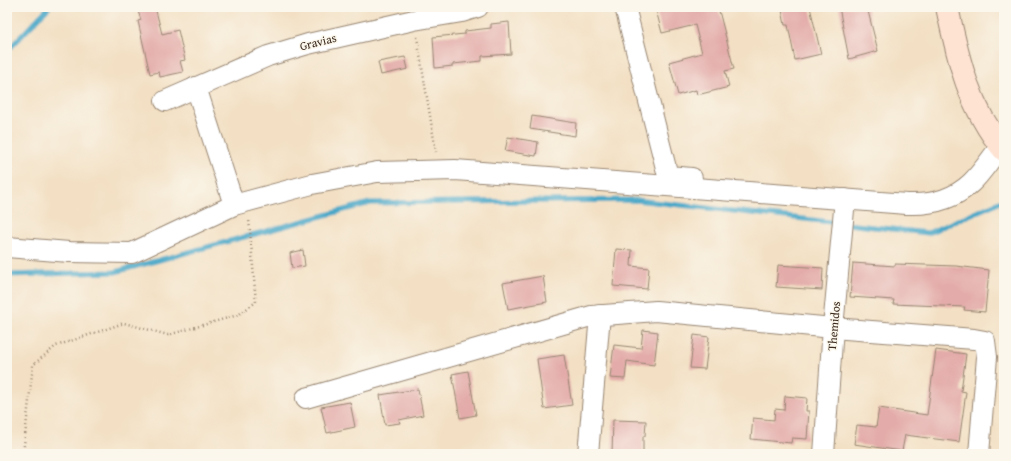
<svg xmlns="http://www.w3.org/2000/svg" width="1011" height="461" font-family="'Gentium Book Plus',serif">
<style>
.lines{fill:none;stroke-linecap:round;stroke-linejoin:round}
.stream{stroke:#4aa7c8;stroke-width:5}
.building{fill:#e3aba9}
.street-casing{stroke:#978571;stroke-width:22}
.secondary-casing{stroke:#978571;stroke-width:24}
.path{stroke:#978571;stroke-width:2.5;stroke-dasharray:1 3;stroke-linecap:butt}
.street{stroke:#fff;stroke-width:20}
.secondary{stroke:#fee3d2;stroke-width:22}
.labels{text-anchor:middle;stroke-width:3;stroke-linejoin:round;paint-order:stroke}
.street-label{font-size:12px;fill:#3b2a1e;stroke:#fbf7ec}
</style>
<rect width="100%" height="100%" fill="#fbf7ec"/>
<filter id="ink" filterUnits="userSpaceOnUse"><feTurbulence type="fractalNoise" baseFrequency=".025" numOctaves="2"/><feDisplacementMap in="SourceGraphic" scale="8" xChannelSelector="R" yChannelSelector="G"/><feConvolveMatrix kernelMatrix="1 2 1 2 8 2 1 2 1" color-interpolation-filters="sRGB"/></filter>
<filter id="wash" filterUnits="userSpaceOnUse"><feTurbulence type="fractalNoise" baseFrequency=".012" numOctaves="4" result="noise"/><feDisplacementMap in="SourceGraphic" scale="16" xChannelSelector="R" yChannelSelector="G"/><feGaussianBlur stdDeviation="0.9" result="paint"/><feColorMatrix in="noise" values="0 0 0 0 0 0 0 0 0 0 0 0 0 0 0 0 0 1.4 0 .05"/><feComposite in="paint" operator="in"/></filter>
<g filter="url(#wash)">
<rect width="100%" height="100%" fill="#f3e0c4"/>
<g class="lines">
<g class="stream">
<polyline points="7,51 49,7"/>
<polyline points="847,224 928,233 1004,200"/>
<polyline points="7,275 115,272 370,203 636,200 839,223"/>
</g>
</g>
<g id="blocks">
<g class="building">
<polygon points="155,7 162,34 178,30 185,60 180,61 183,72 160,77 159,72 150,74 138,21 141,20 138,11"/>
<polygon points="669,7 718,7 734,69 725,71 729,87 697,95 696,90 678,95 669,62 702,53 695,25 662,33 656,10"/>
<polygon points="795,7 810,7 821,54 795,60 788,25 785,25 782,10"/>
<polygon points="839,7 867,7 878,51 849,59"/>
<polygon points="509,22 511,54 482,56 482,61 453,64 453,66 435,68 433,37 465,34 465,31 491,28 491,24"/>
<polygon points="405,57 408,69 381,75 378,62"/>
<polygon points="532,116 576,123 575,136 530,129"/>
<polygon points="508,137 538,142 536,156 505,151"/>
<polygon points="616,249 632,250 631,266 649,268 647,289 613,286"/>
<polygon points="303,250 305,266 292,268 290,253"/>
<polygon points="853,263 895,266 895,264 956,266 989,270 985,312 964,310 965,307 893,304 894,300 850,297"/>
<polygon points="778,265 823,268 822,290 776,287"/>
<polygon points="543,276 547,302 508,309 503,283"/>
<polygon points="643,330 658,332 654,365 627,361 625,379 610,378 614,345 641,348"/>
<polygon points="694,335 709,337 705,369 690,368"/>
<polygon points="936,350 966,354 961,391 966,392 959,442 905,435 902,451 854,444 857,425 876,427 879,408 927,415"/>
<polygon points="564,355 572,405 544,409 537,359"/>
<polygon points="468,371 476,415 460,418 452,374"/>
<polygon points="418,389 423,415 399,420 400,423 385,425 380,395"/>
<polygon points="785,396 807,398 806,411 809,411 807,439 792,438 791,443 751,439 753,418 774,420 775,409 784,410"/>
<polygon points="350,402 355,427 327,433 321,407"/>
<polygon points="613,420 646,421 645,436 643,436 643,454 612,454"/>
</g>
</g>
</g>
<g filter="url(#ink)">
<use href="#blocks" fill-opacity="0" stroke="#978571" stroke-width="1"/>
<g class="lines">
<g class="street-casing">
<g id="street">
<polyline points="625,7 668,176 692,178"/>
<polyline points="196,87 234,205"/>
<polyline points="165,101 268,56 308,44 414,20 462,12 478,7"/>
<path d="M7,247L69,252L132,253L234,205L312,184L377,172L455,170L907,204C931,205 953,200 971,183C982,173 991,158 1001,146"/>
<polyline points="306,398 591,316 656,311 833,328 974,339 985,341 987,357 979,454"/>
<polyline points="588,454 600,315"/>
<polyline points="824,454 833,328 845,199"/>
</g>
</g>
<g class="secondary-casing">
<path id="secondary" d="M947,7C958,59 969,108 1004,150"/>
</g>
<g class="path">
<polyline points="417,37 436,152"/>
<polyline points="23,454 33,365 56,346 124,323 168,335 238,315 256,302 249,219"/>
</g>
<use href="#street" class="street"/>
<use href="#secondary" class="secondary"/>
</g>
</g>
<g class="labels">
<g class="street-label">
<text transform="translate(318 42) rotate(-14)" y="4">Gravias</text>
<text transform="translate(834 326) rotate(-85)" y="4">Themidos</text>
</g>
</g>
<rect width="1011" height="461" fill="none" stroke="#fbf7ec" stroke-width="24"/>
</svg>
